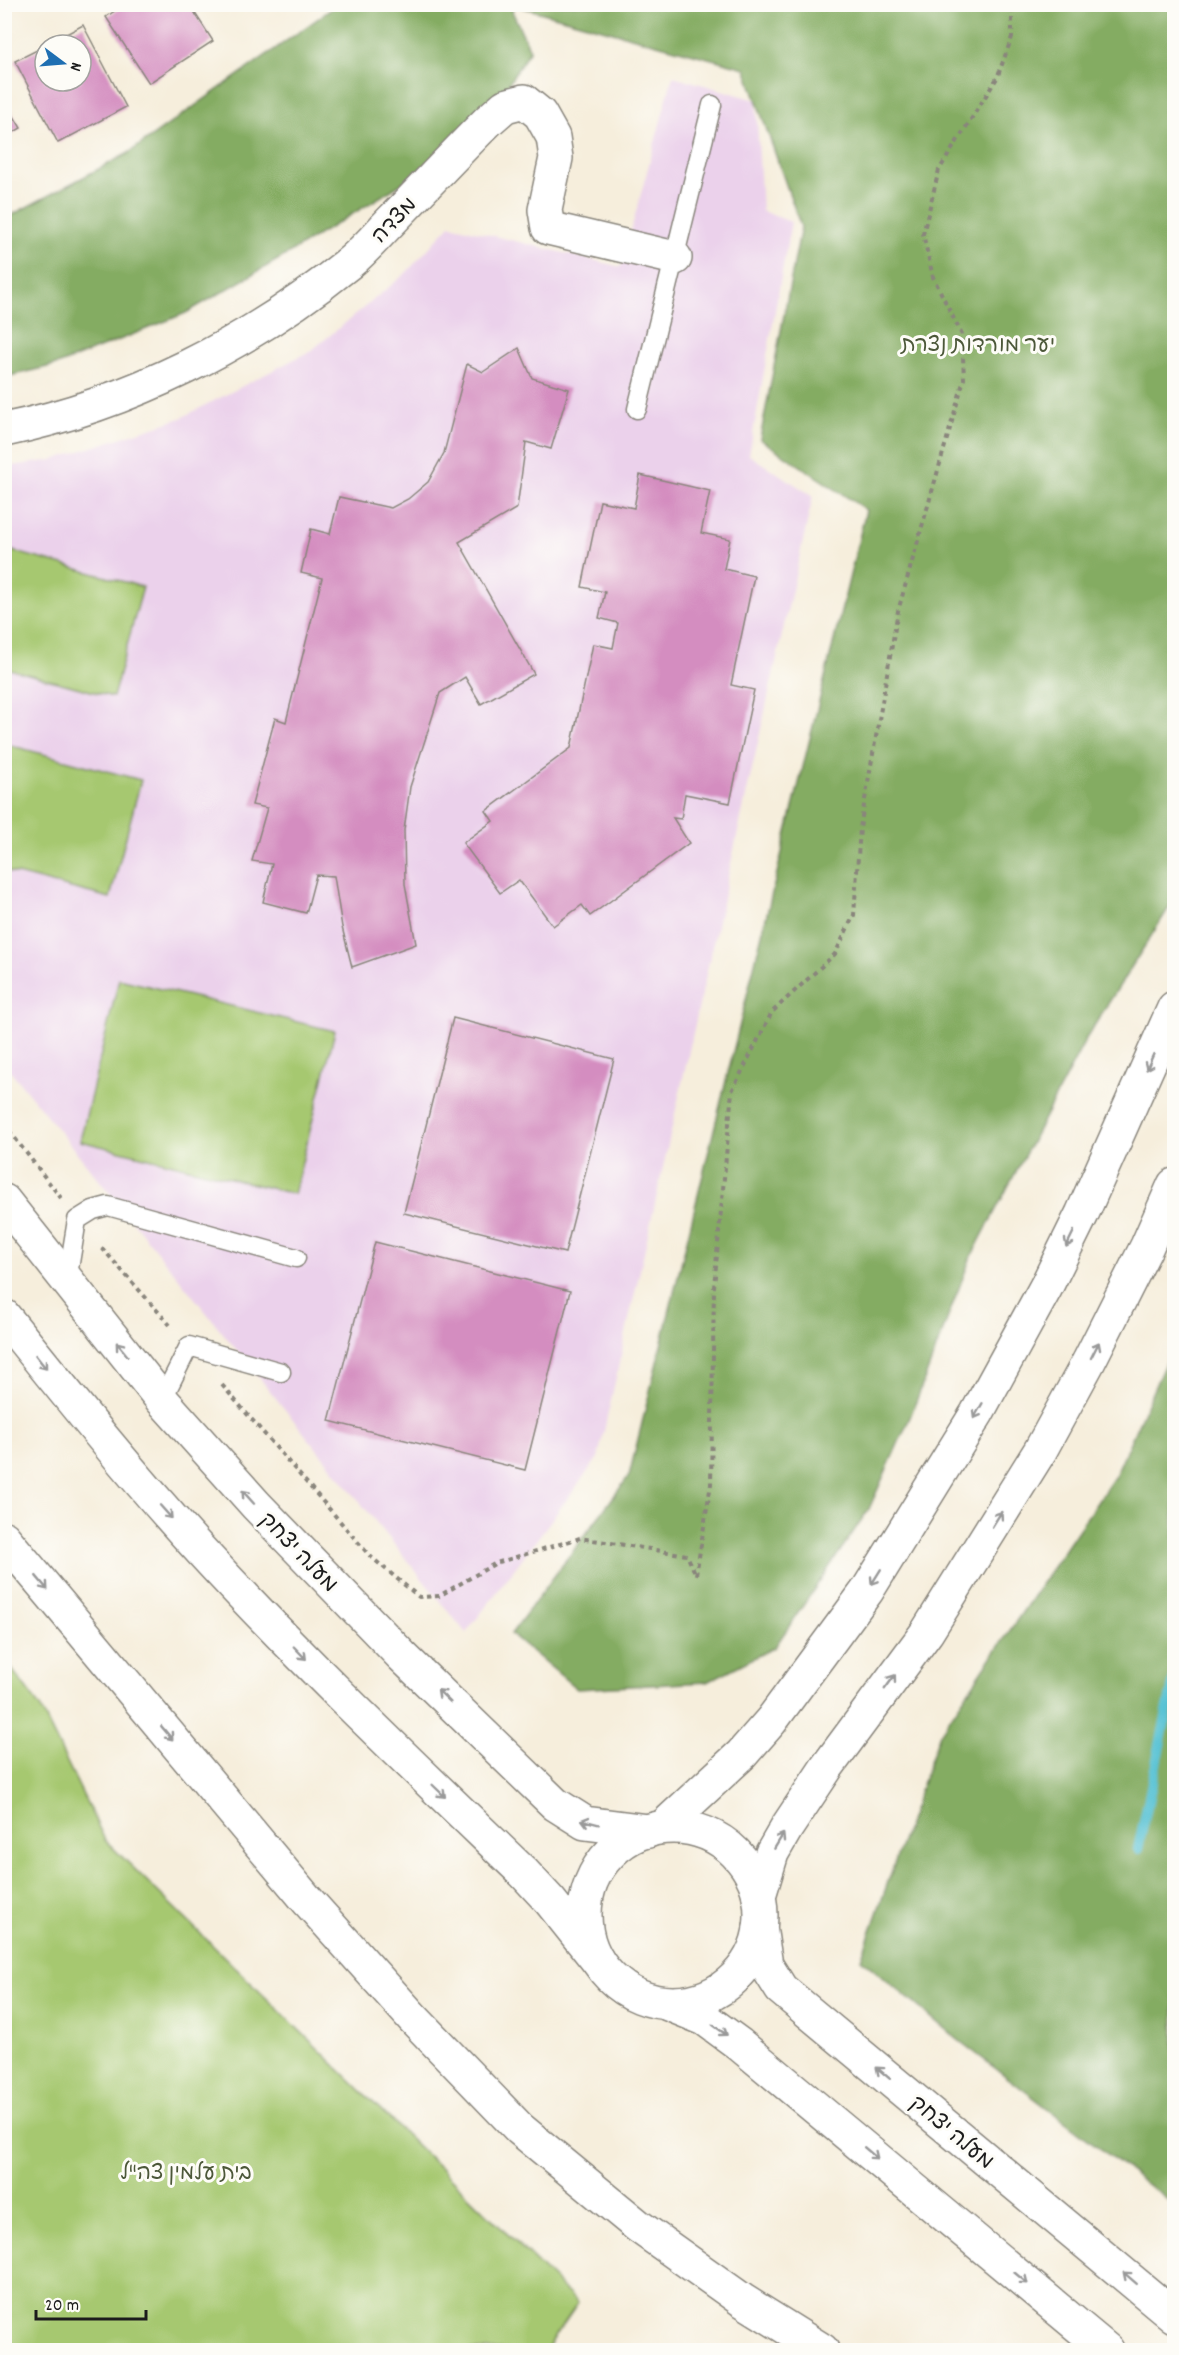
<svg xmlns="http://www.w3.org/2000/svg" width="1179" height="2355" font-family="Dekko,'Playpen Sans Hebrew',sans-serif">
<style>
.built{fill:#ebd1eb}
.green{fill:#a6c870;stroke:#617246;stroke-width:1.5}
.forest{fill:#84ac62;stroke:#50643f;stroke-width:1.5}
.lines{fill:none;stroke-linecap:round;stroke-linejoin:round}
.stream{stroke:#59c2d4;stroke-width:10}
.building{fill:#d48dc0}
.lane-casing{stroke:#89857c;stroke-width:21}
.street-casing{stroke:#89857c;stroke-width:36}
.secondary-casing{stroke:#89857c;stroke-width:36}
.path{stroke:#89857c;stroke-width:4;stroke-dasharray:4.5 4.5;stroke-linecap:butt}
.lane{stroke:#fff;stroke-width:18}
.street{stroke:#fff;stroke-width:33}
.secondary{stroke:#fff;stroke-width:33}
.oneway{stroke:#999}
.labels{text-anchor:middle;stroke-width:6;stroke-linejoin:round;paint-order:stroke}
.street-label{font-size:22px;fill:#1c1c1c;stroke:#fdfcf7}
.park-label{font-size:22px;fill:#4c5839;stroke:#fdfcf7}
</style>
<rect width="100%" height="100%" fill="#fdfcf7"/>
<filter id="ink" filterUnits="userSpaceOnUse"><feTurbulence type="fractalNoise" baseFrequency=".0167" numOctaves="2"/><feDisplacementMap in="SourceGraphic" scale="12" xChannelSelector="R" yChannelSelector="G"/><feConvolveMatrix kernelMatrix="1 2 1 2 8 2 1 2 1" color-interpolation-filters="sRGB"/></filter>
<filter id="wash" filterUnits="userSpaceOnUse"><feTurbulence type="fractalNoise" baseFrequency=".008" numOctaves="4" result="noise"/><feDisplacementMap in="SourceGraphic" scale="24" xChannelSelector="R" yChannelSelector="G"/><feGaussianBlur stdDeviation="1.35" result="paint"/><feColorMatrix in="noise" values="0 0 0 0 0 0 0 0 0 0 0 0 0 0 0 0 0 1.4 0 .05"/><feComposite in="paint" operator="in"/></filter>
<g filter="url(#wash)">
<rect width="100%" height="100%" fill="#f6eedc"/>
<polygon class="built" points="673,76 756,100 762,211 791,222 749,455 813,496 598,1458 466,1633 5,1064 5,467 53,460 181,418 312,350 405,274 450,225 621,267"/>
<g class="green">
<polygon points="5,549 143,587 113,697 5,668"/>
<polygon points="5,744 141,780 110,898 5,871"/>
<polygon points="119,979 335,1031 294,1194 80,1141"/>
<polygon points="5,1660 40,1707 105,1840 578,2303 546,2350 5,2350"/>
</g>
<g class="forest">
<polygon points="337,5 516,5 512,11 530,50 497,102 434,164 281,258 186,313 60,364 5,377 4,219 127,154"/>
<polygon points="523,5 1174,5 1174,900 1087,1037 970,1259 911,1415 869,1509 775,1647 707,1682 577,1689 511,1634 629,1476 866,510 760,439 801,227 745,68 521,7"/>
<polygon points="1174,1343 1174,2205 957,2039 861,1959 940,1733 1115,1476"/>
</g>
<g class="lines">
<polyline class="stream" points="1138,1849 1174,1679"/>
</g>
<g id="blocks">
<g class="building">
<polygon points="125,4 189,4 213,41 149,83 106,17"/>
<polygon points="83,25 126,107 58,143 15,61 45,46 45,81 81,81 81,45 46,45"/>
<polygon points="4,100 21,128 4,138"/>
<polygon points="519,348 532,378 569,389 551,449 526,442 517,508 459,542 534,674 481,704 465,677 440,693 410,787 404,830 405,884 416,944 352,967 342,927 334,876 316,875 306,913 263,902 272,864 252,861 267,808 252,805 275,718 286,722 322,578 301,573 311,529 330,534 339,497 391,508 408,499 428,482 444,453 467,364 483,372"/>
<polygon points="640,475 710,491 701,533 730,539 724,569 754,576 731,685 754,690 730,803 685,794 681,819 673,818 689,843 590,916 582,905 553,926 519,880 500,893 463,843 493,821 486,811 571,748 593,644 613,648 618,623 599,618 605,592 582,587 600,501 634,508"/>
<polygon points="453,1018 614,1059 565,1253 404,1213"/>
<polygon points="375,1242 570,1291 525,1470 329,1421"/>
</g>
</g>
</g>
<g filter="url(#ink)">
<use href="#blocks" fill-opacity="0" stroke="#89857c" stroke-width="1.5"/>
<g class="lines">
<g class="lane-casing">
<g id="lane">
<polyline points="637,409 712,105"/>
<polyline points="67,1281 77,1220 93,1210 108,1206 296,1258"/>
<polyline points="162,1400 189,1346 281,1372"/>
</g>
</g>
<g class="street-casing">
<g id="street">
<path d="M4,430C130,404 250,343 349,263C365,250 379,233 394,218C426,185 457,152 489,120L505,106L524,101L540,114L553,137L556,158L545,210L548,228L675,258"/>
<polyline points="4,1538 307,1900 413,2018 520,2129 638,2226 742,2300 822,2350"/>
</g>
</g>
<g class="secondary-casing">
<g id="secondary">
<polyline points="4,1201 162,1400 256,1505 402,1656 555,1804 585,1823 648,1831"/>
<path d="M4,1316C69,1397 133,1477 203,1553C305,1664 415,1768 524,1873L550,1901L597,1960"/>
<polyline points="663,1827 742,1754 771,1721 867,1591 977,1413 1046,1287 1082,1214 1174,1008"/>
<circle cx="673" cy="1915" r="88"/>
<polyline points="759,1896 772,1853 787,1827 827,1767 927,1632 1040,1451 1089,1361 1147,1246 1174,1185"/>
<polyline points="760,1927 766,1965 781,1989 1174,2316"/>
<polyline points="668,2004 705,2019 739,2044 1107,2350"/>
</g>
</g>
<g class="path">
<polyline points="4,1124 61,1198"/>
<polyline points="102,1248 170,1325"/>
<polyline points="222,1385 370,1556 419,1597 439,1596 496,1563 580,1538 687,1555 696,1575 711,1484 714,1287 732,1091 772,1012 835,954 854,915 860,828 898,611 964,379 962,335 933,277 923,234 939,170 997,78 1012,37 1012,4"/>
</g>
<use href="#lane" class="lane"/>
<use href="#street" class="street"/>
<use href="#secondary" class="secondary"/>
</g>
<defs><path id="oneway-shaft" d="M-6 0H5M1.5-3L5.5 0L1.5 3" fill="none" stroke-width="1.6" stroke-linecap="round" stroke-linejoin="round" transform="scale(1.5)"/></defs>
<g class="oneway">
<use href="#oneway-shaft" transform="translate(1150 1062) rotate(114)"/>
<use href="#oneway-shaft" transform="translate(1070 1239) rotate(116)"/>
<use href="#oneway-shaft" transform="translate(122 1349) rotate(-129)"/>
<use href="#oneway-shaft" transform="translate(1095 1350) rotate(-63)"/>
<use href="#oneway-shaft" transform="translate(41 1362) rotate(52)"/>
<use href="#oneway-shaft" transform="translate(978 1411) rotate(120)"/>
<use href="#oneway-shaft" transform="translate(248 1497) rotate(-132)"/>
<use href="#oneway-shaft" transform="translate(166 1512) rotate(48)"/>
<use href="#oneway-shaft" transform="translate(997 1519) rotate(-58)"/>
<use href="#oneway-shaft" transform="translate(876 1577) rotate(122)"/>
<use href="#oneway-shaft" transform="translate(42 1583) rotate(50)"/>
<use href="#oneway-shaft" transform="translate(300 1653) rotate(46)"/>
<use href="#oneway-shaft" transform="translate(890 1682) rotate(-54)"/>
<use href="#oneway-shaft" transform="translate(444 1696) rotate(-136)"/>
<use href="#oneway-shaft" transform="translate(167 1733) rotate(50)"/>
<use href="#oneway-shaft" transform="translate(439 1791) rotate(44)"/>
<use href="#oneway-shaft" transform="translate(590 1822) rotate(-165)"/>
<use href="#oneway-shaft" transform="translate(779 1841) rotate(-59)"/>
<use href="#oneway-shaft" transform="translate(720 2030) rotate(36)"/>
<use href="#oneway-shaft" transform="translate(883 2073) rotate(-140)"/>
<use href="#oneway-shaft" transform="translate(871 2153) rotate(40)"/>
<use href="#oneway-shaft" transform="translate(1021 2278) rotate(40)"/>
<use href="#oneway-shaft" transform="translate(1130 2278) rotate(-139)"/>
</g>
</g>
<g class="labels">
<g class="street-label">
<text transform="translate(393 219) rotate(-46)" y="8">מצדה</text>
<text transform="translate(300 1551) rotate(46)" y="8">מעלה יצחק</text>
<text transform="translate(953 2131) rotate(40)" y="8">מעלה יצחק</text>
</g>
<g class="park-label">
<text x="978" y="351">יער מורדות נצרת</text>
<text x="186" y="2179">בית עלמין צה"ל</text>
</g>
</g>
<rect width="1179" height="2355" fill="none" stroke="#fdfcf7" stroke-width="24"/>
<g transform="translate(63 63) rotate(106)"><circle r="28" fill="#fdfcf7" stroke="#a3a29f" stroke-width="1.5"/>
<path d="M0-4.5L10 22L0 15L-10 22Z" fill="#1f6fb2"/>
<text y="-9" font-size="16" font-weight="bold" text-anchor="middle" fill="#1c1c1c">N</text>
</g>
<path d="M36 2310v9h110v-9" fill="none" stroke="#1c1c1c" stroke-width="3"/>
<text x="45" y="2310" font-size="18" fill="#1c1c1c" stroke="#fdfcf7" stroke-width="4.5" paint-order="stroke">20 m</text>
</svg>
